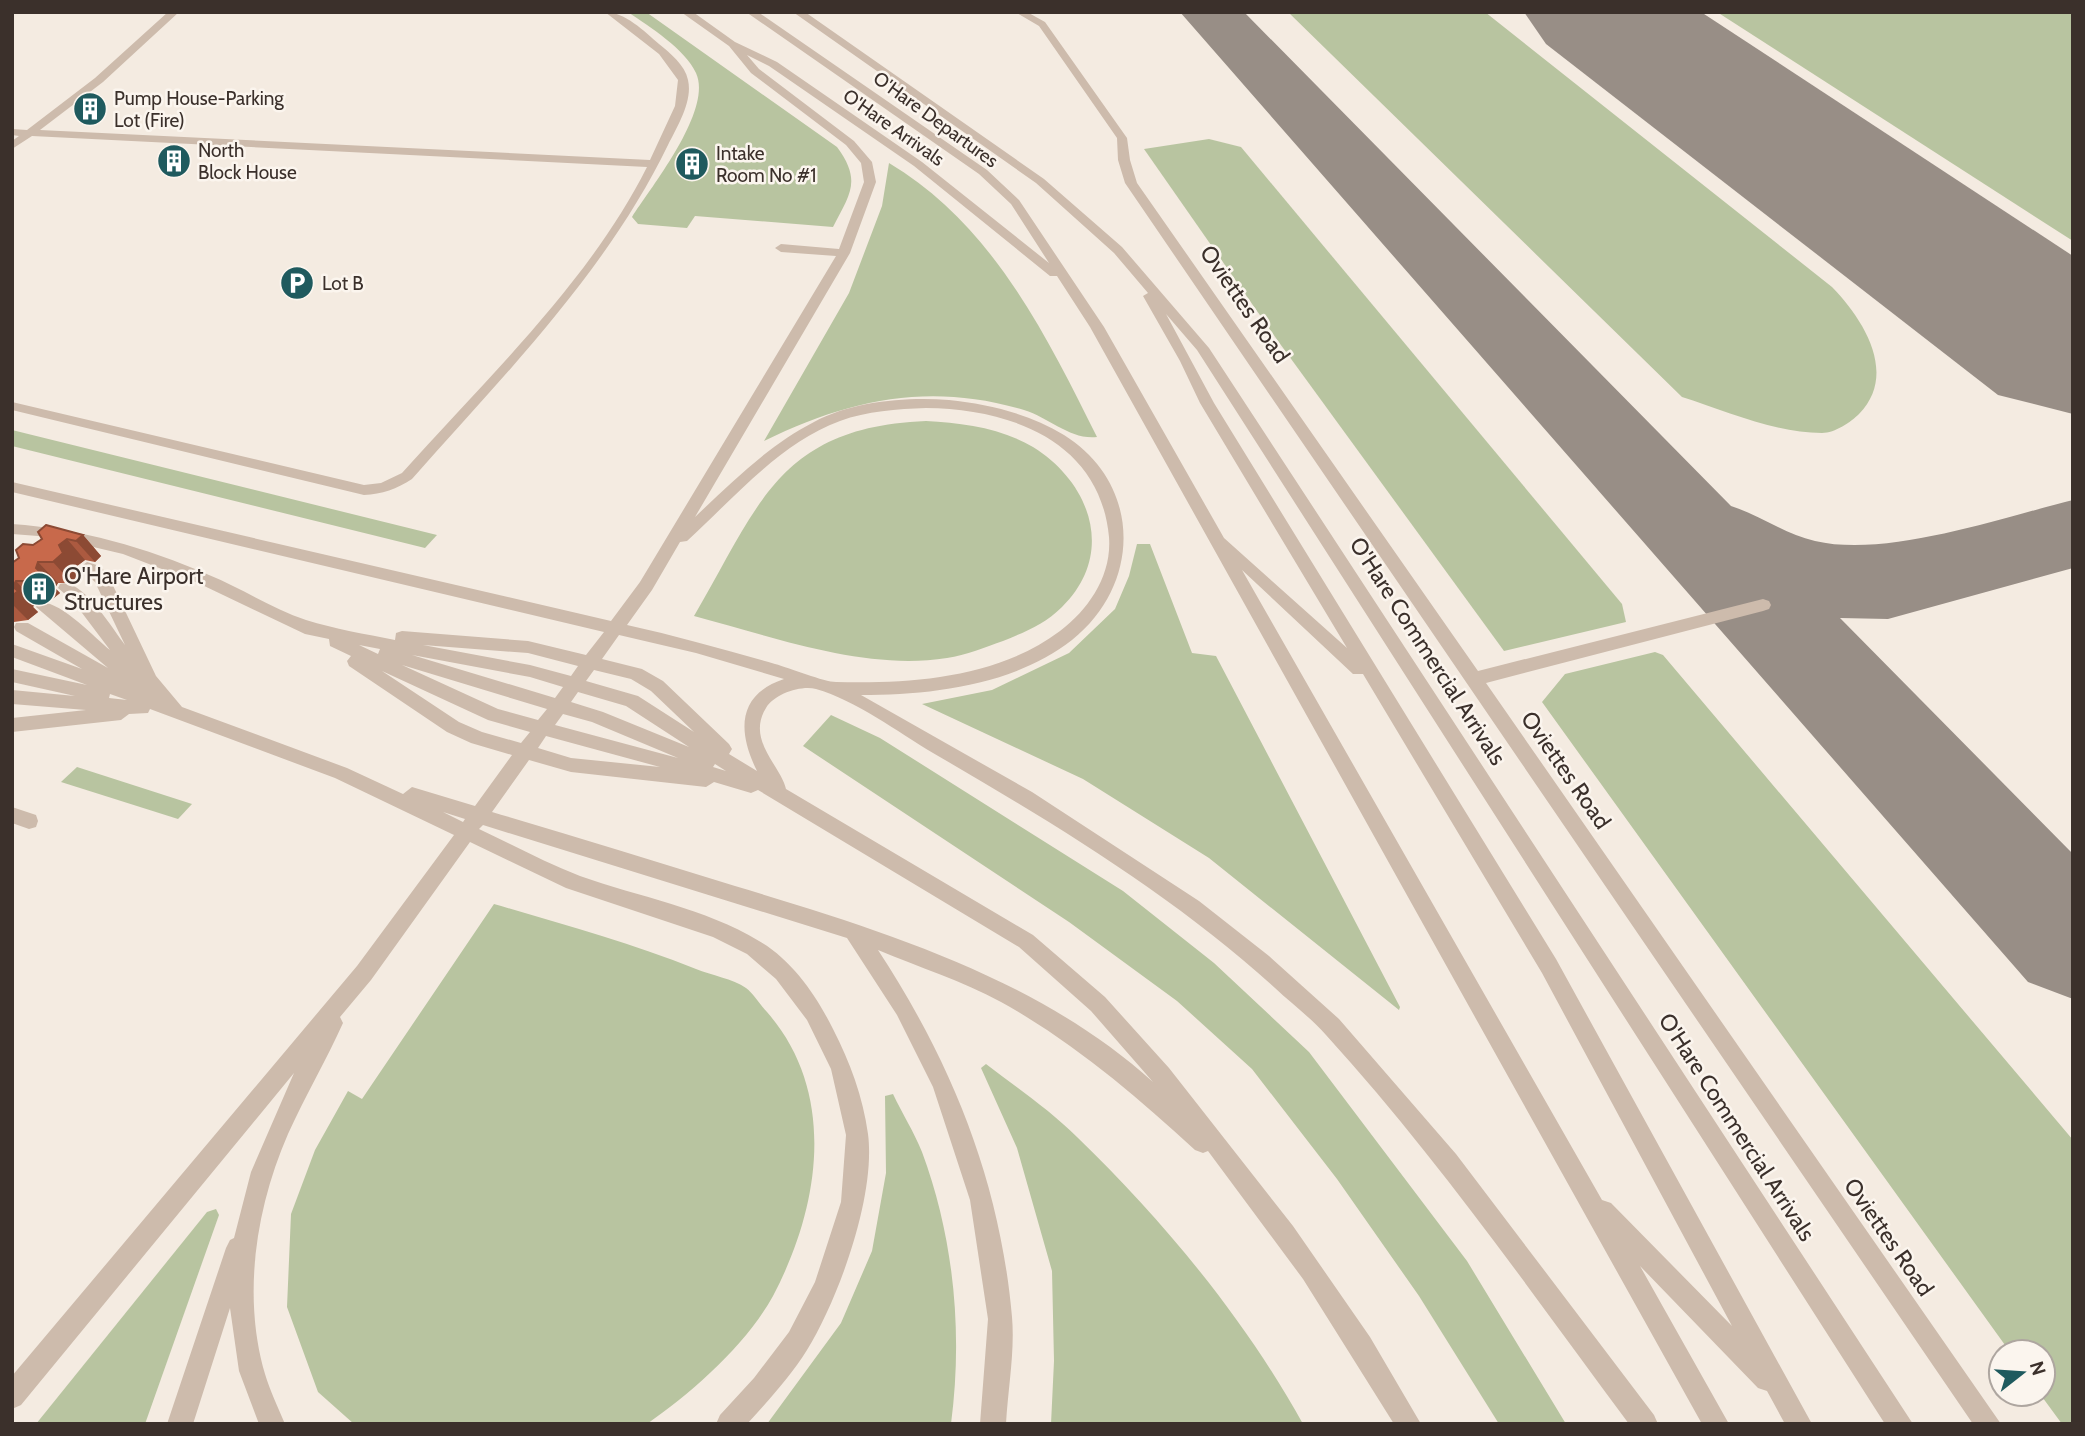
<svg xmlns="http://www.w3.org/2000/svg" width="2085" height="1436" font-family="Cabin,sans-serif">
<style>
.green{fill:#b8c4a0}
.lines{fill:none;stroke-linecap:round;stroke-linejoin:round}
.taxiway{fill:#988e86;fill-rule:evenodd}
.runway{fill:#988e86;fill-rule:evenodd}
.minor{fill:#cdbbac;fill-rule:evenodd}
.wall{fill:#ac5a40}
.shaded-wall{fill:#8c4a34}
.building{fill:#c8694b;stroke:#8c4a34;stroke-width:2}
.labels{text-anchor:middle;stroke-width:5;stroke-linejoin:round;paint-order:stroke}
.far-poi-label{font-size:19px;fill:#3b302b;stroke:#fbf5ee;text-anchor:start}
.far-street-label{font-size:19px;fill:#3b302b;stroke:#fbf5ee}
.street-label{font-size:23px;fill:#3b302b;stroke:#fbf5ee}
.poi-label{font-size:23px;fill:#3b302b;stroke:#fbf5ee;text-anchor:start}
</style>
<rect width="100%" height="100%" fill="#f4ebe1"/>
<g class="green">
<path d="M628,12H646L837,147C862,181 850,194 833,227L695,216L687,228L638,224L632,217C652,186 713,110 696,73C685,49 650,27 628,12Z"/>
<path d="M1288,12H1485L1832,287C1864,320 1898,374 1859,414C1851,422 1835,433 1822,433C1775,433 1726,411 1682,397Z"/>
<polygon points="1717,12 2073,12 2073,241"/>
<polygon points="1209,139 1241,147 1622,604 1626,622 1504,651 1278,341 1144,149"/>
<path d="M889,163C992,224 1046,335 1097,437C1070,440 1050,418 1024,410C930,382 850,399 764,441L849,293L882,206Z"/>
<path d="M926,421C963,423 1001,428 1033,447C1091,483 1116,554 1062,607C1045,624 1025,632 1003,641C986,647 966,655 947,658C864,671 774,637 694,616C759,505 779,427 926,421Z"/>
<polygon points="12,430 437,535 425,548 12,446"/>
<polygon points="1137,544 1150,544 1192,653 1216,656 1400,1007 1399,1010 1209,858 1083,779 922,704 992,690 1069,653 1115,609 1129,576"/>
<polygon points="1655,652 1663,655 2073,1140 2073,1424 2062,1424 2040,1394 2043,1394 2043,1352 2010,1352 1542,702 1565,674"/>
<polygon points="831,715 880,738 1123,891 1214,963 1309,1052 1467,1261 1566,1424 1499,1424 1419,1296 1337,1179 1252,1069 1177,1001 1069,922 803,746"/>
<polygon points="77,767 192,804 178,819 61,782"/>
<path d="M494,904C562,924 630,943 696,969C711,975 733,979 746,988C754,994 760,1005 767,1012C838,1093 820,1207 773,1296C746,1345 693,1392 647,1424H354L318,1392L287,1307L291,1214L315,1150L348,1091L362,1099Z"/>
<path d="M986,1064C1016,1087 1050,1110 1077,1137C1163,1220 1245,1319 1303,1424H1051L1054,1361L1052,1271L1017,1148L981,1068Z"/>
<path d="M893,1094C902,1113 914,1132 922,1152C954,1238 963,1333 951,1424H767L841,1323L872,1251L886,1173L885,1096Z"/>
<polygon points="216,1209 219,1215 145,1424 36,1424 207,1212"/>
</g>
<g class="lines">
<path class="taxiway" d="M1180,12H1244L1731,506C1760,515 1784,534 1815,541C1887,558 2000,518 2073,500V568L1888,619L1840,618L2073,854V999L2028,982Z"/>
<polygon class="runway" points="1524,12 1701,12 2073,256 2073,414 1998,395 1546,44"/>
<g class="minor">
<path d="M168,12H179L103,82L40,130L650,160L675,106L678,80L659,54L605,12C625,12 644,31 659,44C670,53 685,65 688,80C693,101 677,127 668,145C607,271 505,374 412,479C397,489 382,494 364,495L12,410V402L364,485L381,483L402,473C486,379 590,281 647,167L32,136L12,149V141L19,136L12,135V129L27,130L95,78Z"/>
<path d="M681,12H693L735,42L777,62L922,162L1049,263L1011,204L979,174L746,12H758L987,170L1019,200L1104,327L1224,538L1347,648L1200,403L1180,361L1143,296L1148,293L1114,253L1036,183L793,12H805L1044,179L1122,247L1209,348L1913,1424H1885L1197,350L1166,314L1214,403L1556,959L1812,1424H1785L1767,1391L1758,1388L1640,1266L1729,1424H1702L1090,327L1057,276H1050L914,166L769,66L747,55L759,69L854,141L872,162L876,182L850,253L695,517C732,482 769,445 814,422C854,401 905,397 949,400C989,404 1029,414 1064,435C1142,484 1142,584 1072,640C1015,685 931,695 861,695L1032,792L1199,901L1269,956L1339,1019L1456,1154L1654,1415L1658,1424H1629C1531,1292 1437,1157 1326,1035C1311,1018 1292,1004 1275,988C1173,895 1052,822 933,753C898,732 855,700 816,689C801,685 774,694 766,708C746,740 781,766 786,789L1033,935L1105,997L1169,1068L1293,1226L1370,1337L1421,1424H1394L1303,1279L1208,1151L1203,1153L1195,1150C1134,1094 1073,1042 1001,1002C963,981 918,967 878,950C952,1063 1000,1181 1012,1317C1015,1351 1008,1389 1006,1424H980L988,1319L970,1200L933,1087L897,1015L847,938L483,825L479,829C513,845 546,863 580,876C639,897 705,908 759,941C792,960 816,995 833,1029C850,1062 863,1097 868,1134C876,1195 839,1298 807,1350C790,1377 768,1401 747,1424H716L720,1415L754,1378L789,1332L815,1282L841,1202L846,1135L831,1069L807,1020L776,979L747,954L713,937L566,888L470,842L371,980L340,1017L343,1023C326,1061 305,1096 288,1134C256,1207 242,1296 265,1374C270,1391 278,1407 285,1424H259L239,1371L230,1308L193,1424H167L226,1248L230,1240L234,1238L251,1172L294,1073L21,1405L12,1409V1376L357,966L454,835L335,778L150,709L148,713L129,714L121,720L12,732V718L86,710L12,704V690L75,696L12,682V669L87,685L12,657V644L82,669L16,631L14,627L16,623H28L108,668L36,607L38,603C57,597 95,638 110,650L73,601L58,588L60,584C82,577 113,630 125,645L95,582L79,568L87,562L100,566L108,575L156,676L182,707L347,768L403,794L412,787L475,806L512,755L471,743L447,732L349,666L347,661L351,656L330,646L329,639L305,634L198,583L123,554L51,537L12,534V524C81,529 145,547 209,575C241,588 273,609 306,620C335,629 365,634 395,640L396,633L402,631L528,641L586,655L604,632L12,492V482L611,621L640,582L836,256L781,252L775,248L781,244L839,249L864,182L861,163L846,145L751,73L729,46ZM926,408C1011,409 1100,441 1109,537C1112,575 1089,609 1060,631C998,678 910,684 836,682C824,682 790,668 775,664C726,650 677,636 627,625L652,590L680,542L687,541C734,498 780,443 840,421C867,411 897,409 926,408ZM1242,570L1353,674H1363L1542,973L1732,1326L1611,1203L1602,1200ZM619,635L696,653L784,679C736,695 738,733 757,771L729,754L732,749L729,744L663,681L642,669L602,659ZM359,645L380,649L378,654ZM423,645L528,653L578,666L571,676L530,665ZM412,655L530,677L563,687L555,698ZM402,665L547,709L538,720L498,709ZM594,670L631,679L651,691L694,732L638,696L586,681ZM382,671L488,720L530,732L521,743L482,732L459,722ZM578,692L626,706L689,747L603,712L571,702ZM110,694L127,700L109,698ZM563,714L592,722L678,758L555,725ZM546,736L660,767L571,758L538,748ZM529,760L571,772L706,787L714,782L751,793L758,790L1019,947L1091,1011L1153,1082C1038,978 881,930 735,886C654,861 573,836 492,812ZM715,764L726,771L713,767ZM443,812L465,819L463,822Z"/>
<polygon points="1015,12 1027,12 1045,22 1127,138 1130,160 1137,183 1478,671 1763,599 1769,601 1771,605 1769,609 1763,611 1486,683 2001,1424 1973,1424 1125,183 1118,160 1117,138 1039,26"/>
<polygon points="12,807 36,815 38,821 36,827 29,829 12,823"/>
</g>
</g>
<polygon class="wall" points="83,535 101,556 95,562 85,560 77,566 81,574 72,583 58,583 55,588 60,593 50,601 36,602 33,607 38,612 28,620 14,622 14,633 12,635 12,563 33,545"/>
<g class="shaded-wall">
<polygon points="83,535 101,556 95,562 76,541"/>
<polygon points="67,539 85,560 77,566 81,574 72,583 53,562 59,545"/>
<polygon points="38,562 58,583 55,588 60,593 50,601 30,581"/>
<polygon points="16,581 36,602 33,607 38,612 28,620 12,604 13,587"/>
<polygon points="12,620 14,622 14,633 12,635"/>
</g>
<polygon class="building" points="46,525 83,535 76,541 67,539 59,545 63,553 53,562 38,562 36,568 40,572 30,581 16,581 13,587 18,591 12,596 12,563 19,558 16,550 23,544 33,545 42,539 38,532"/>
<defs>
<g id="building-disc" transform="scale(1.75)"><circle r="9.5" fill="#1f5a5e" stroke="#fbf5ee"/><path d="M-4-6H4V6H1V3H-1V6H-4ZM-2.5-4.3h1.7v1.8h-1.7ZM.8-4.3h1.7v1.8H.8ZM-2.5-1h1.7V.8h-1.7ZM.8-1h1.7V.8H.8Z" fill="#fff"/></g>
<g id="parking-disc" transform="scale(1.75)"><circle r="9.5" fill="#1f5a5e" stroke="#fbf5ee"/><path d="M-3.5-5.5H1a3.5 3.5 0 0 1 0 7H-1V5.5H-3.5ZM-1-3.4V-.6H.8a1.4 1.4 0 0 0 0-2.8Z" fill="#fff"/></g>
</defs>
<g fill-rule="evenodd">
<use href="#building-disc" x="90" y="109"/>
<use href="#building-disc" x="174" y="161"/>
<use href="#building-disc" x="692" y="164"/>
<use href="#parking-disc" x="297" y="283"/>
<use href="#building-disc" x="39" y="589"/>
</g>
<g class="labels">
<g class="far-poi-label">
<text x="114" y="105">Pump House-Parking<tspan x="114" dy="22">Lot (Fire)</tspan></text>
<text x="198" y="157">North<tspan x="198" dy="22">Block House</tspan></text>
<text x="716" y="160">Intake<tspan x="716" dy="22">Room No #1</tspan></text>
<text x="322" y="290">Lot B</text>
</g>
<g class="far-street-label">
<text transform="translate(936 119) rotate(36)" y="7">O'Hare Departures</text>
<text transform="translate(894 127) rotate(35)" y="7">O'Hare Arrivals</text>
</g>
<g class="street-label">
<text transform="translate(1245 304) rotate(55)" y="8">Oviettes Road</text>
<text transform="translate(1428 651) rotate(57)" y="8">O'Hare Commercial Arrivals</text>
<text transform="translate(1566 770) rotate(55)" y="8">Oviettes Road</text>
<text transform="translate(1737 1127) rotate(57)" y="8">O'Hare Commercial Arrivals</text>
<text transform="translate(1889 1237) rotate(55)" y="8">Oviettes Road</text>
</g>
<g class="poi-label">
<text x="64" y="584">O'Hare Airport<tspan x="64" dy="26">Structures</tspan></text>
</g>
</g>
<rect width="2085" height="1436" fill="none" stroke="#3b302b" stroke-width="28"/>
<g transform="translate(2022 1373) rotate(73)"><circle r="33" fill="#fbf5ee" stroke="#aea6a0" stroke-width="2"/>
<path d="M0-5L12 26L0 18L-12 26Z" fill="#1f5a5e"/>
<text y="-10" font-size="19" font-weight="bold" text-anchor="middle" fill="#3b302b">N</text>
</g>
</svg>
